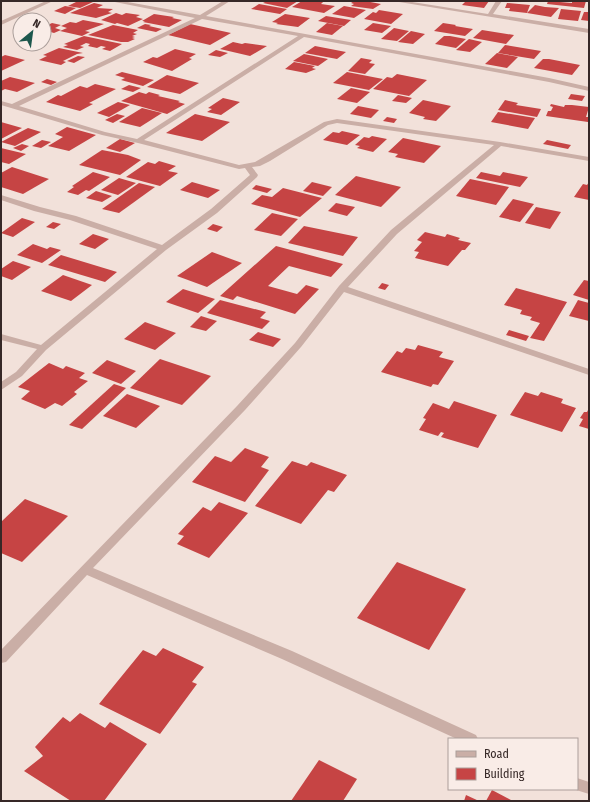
<svg xmlns="http://www.w3.org/2000/svg" width="590" height="802" font-family="'Fira Sans Condensed',sans-serif">
<style>
.building{fill:#c64444}
.lines{fill:none;stroke-linecap:round;stroke-linejoin:round}
.street{fill:#caaea6;fill-rule:evenodd}
</style>
<rect width="100%" height="100%" fill="#f2e1da"/>
<g class="building">
<polygon points="78,1 87,1 93,2 80,8 68,6"/>
<polygon points="267,1 298,1 287,8 263,3"/>
<polygon points="302,1 324,1 321,4 335,6 324,13 292,7"/>
<polygon points="354,1 365,1 381,4 373,9 351,6 354,4 351,3"/>
<polygon points="466,1 489,1 484,8 462,5"/>
<polygon points="548,1 572,3 572,1 586,1 584,8 547,4"/>
<polygon points="94,3 103,5 97,8 113,9 108,12 112,13 96,18 70,13"/>
<polygon points="507,3 530,5 527,13 509,11 510,8 505,8"/>
<polygon points="259,4 287,9 280,14 251,9"/>
<polygon points="535,5 545,7 559,8 551,17 527,13"/>
<polygon points="65,6 76,8 65,14 54,11"/>
<polygon points="344,6 366,10 354,18 332,14"/>
<polygon points="561,9 581,11 578,21 558,19"/>
<polygon points="379,10 403,14 391,24 364,19 373,12 376,13"/>
<polygon points="584,12 589,12 589,21 581,20"/>
<polygon points="116,13 122,15 126,13 140,15 136,17 143,19 128,26 117,23 115,24 101,20"/>
<polygon points="154,14 174,17 172,18 182,20 169,27 143,22 145,21 142,21"/>
<polygon points="285,14 310,18 298,27 276,24 278,23 272,22"/>
<polygon points="326,16 351,20 344,26 318,21"/>
<polygon points="83,20 104,24 85,31 90,32 82,36 60,31 67,28 61,26 70,22 76,23"/>
<polygon points="52,23 61,25 55,28 61,30 54,33 44,30 44,27"/>
<polygon points="327,23 343,26 332,35 316,32"/>
<polygon points="373,23 391,26 382,33 364,30"/>
<polygon points="443,23 456,25 455,26 473,29 465,36 434,31"/>
<polygon points="145,24 151,25 149,26 162,29 156,32 137,28"/>
<polygon points="190,24 231,33 210,45 168,35"/>
<polygon points="113,25 138,30 133,33 137,34 132,36 135,37 132,38 135,39 128,42 121,42 88,35"/>
<polygon points="394,28 409,31 397,41 381,39"/>
<polygon points="482,30 514,35 506,44 473,38"/>
<polygon points="411,31 425,34 413,44 398,42"/>
<polygon points="84,36 122,44 110,51 102,49 106,47 101,46 97,48 88,46 90,44 86,43 80,46 84,47 77,50 63,47 68,45 64,44"/>
<polygon points="444,36 450,36 466,39 456,48 435,44"/>
<polygon points="469,39 482,42 470,52 456,50"/>
<polygon points="233,42 242,44 245,43 267,46 250,56 220,49"/>
<polygon points="505,45 541,51 534,59 498,53"/>
<polygon points="315,46 346,52 337,59 305,53"/>
<polygon points="59,48 83,53 77,54 63,61 66,62 61,65 39,60 47,56 43,55"/>
<polygon points="175,49 196,54 189,58 192,59 172,71 143,62 153,57 157,58"/>
<polygon points="216,50 228,53 220,57 208,55"/>
<polygon points="497,53 518,57 507,68 485,64"/>
<polygon points="304,54 328,59 318,66 293,61"/>
<polygon points="5,55 25,60 1,71 1,57"/>
<polygon points="78,56 85,57 74,63 67,61"/>
<polygon points="361,58 372,60 369,63 375,64 365,74 348,71"/>
<polygon points="543,59 549,59 580,65 572,75 534,68"/>
<polygon points="294,62 315,66 312,68 316,69 306,73 285,69"/>
<polygon points="122,72 154,80 143,86 121,80 125,78 115,75"/>
<polygon points="347,72 383,79 369,90 333,83"/>
<polygon points="397,74 427,80 409,96 373,89 387,77 392,78"/>
<polygon points="167,75 199,83 180,94 147,87"/>
<polygon points="10,77 35,83 17,92 5,89 1,91 1,81"/>
<polygon points="47,79 57,82 51,85 41,82"/>
<polygon points="95,84 116,89 89,103 93,104 80,111 46,102 58,95 61,96 80,86 87,88"/>
<polygon points="129,85 141,88 133,92 121,89"/>
<polygon points="351,88 370,92 357,103 337,99"/>
<polygon points="139,92 146,94 149,92 160,95 158,96 180,101 178,102 185,104 167,114 121,101"/>
<polygon points="571,94 585,96 582,101 568,99"/>
<polygon points="398,95 412,98 406,103 392,101"/>
<polygon points="223,98 240,102 221,115 207,112 212,109 208,108"/>
<polygon points="423,100 451,106 436,121 423,119 425,117 409,113"/>
<polygon points="505,100 518,103 516,105 541,109 537,117 498,110"/>
<polygon points="118,102 130,105 109,117 97,113"/>
<polygon points="551,104 564,107 565,105 572,105 589,107 586,117 589,117 588,122 546,116 548,111 551,111 553,107 550,106"/>
<polygon points="358,106 379,110 371,118 350,114"/>
<polygon points="142,108 162,113 140,127 119,122"/>
<polygon points="498,112 535,118 528,129 491,122"/>
<polygon points="117,114 125,116 113,123 105,120"/>
<polygon points="195,114 230,122 202,141 166,133"/>
<polygon points="387,117 397,119 394,123 383,121"/>
<polygon points="1,122 22,128 1,139"/>
<polygon points="67,127 96,135 69,151 48,146 63,137 55,134"/>
<polygon points="28,128 41,132 15,146 1,142"/>
<polygon points="342,131 360,135 347,145 323,140 333,132 339,133"/>
<polygon points="372,136 387,139 373,152 357,148 360,146 355,145 364,137 369,138"/>
<polygon points="403,138 441,146 424,163 395,157 398,154 388,152"/>
<polygon points="120,139 135,143 120,152 106,148"/>
<polygon points="42,140 51,142 41,148 32,146"/>
<polygon points="547,140 571,145 568,149 543,144"/>
<polygon points="22,144 29,146 21,151 13,148"/>
<polygon points="1,148 26,154 9,164 1,162"/>
<polygon points="102,150 128,155 141,160 120,175 79,165"/>
<polygon points="159,161 176,166 168,171 178,173 160,186 126,177 148,162 155,164"/>
<polygon points="12,167 49,179 23,194 1,187 1,173"/>
<polygon points="93,172 110,177 89,191 86,190 78,195 67,192 74,187 72,186"/>
<polygon points="481,172 500,176 503,172 528,177 520,187 476,178"/>
<polygon points="356,176 401,187 381,207 335,195"/>
<polygon points="119,178 136,183 118,195 101,190"/>
<polygon points="470,179 509,187 496,205 456,196"/>
<polygon points="192,182 220,190 208,198 180,190"/>
<polygon points="312,182 332,187 323,196 303,191"/>
<polygon points="589,182 589,200 574,197 583,184 587,185"/>
<polygon points="139,183 155,187 119,213 102,209"/>
<polygon points="256,185 272,189 267,193 252,189"/>
<polygon points="283,188 322,198 300,217 251,204 262,195 272,197"/>
<polygon points="96,191 112,196 102,202 86,198"/>
<polygon points="513,199 534,204 520,222 499,217"/>
<polygon points="336,203 355,207 347,216 328,211"/>
<polygon points="536,207 561,212 550,229 525,223"/>
<polygon points="272,213 298,219 281,236 254,230"/>
<polygon points="22,218 35,222 13,237 1,233"/>
<polygon points="53,222 61,224 54,229 46,227"/>
<polygon points="213,224 223,227 217,232 207,229"/>
<polygon points="304,226 358,237 343,256 288,243"/>
<polygon points="425,232 445,237 447,234 460,238 458,240 471,243 465,250 462,250 448,266 415,258 419,252 414,251 422,242 417,240"/>
<polygon points="93,234 109,239 95,249 79,244"/>
<polygon points="33,244 47,249 50,247 61,250 42,263 17,255"/>
<polygon points="276,246 343,264 331,277 289,266 268,286 297,294 306,285 319,289 295,314 237,296 233,300 220,296"/>
<polygon points="212,252 242,263 207,287 177,276"/>
<polygon points="61,255 117,272 105,282 48,265"/>
<polygon points="13,261 31,267 12,280 1,276 1,269"/>
<polygon points="63,275 92,285 71,301 41,291"/>
<polygon points="584,280 589,281 589,300 573,295"/>
<polygon points="382,283 389,285 385,290 378,288"/>
<polygon points="516,288 567,302 544,341 530,338 540,323 530,320 532,317 520,314 522,310 504,305"/>
<polygon points="183,289 215,299 198,313 166,302"/>
<polygon points="220,300 266,312 260,318 270,321 262,329 207,313"/>
<polygon points="578,300 589,303 589,321 569,316"/>
<polygon points="201,316 217,321 206,331 190,327"/>
<polygon points="145,322 176,333 155,350 124,339"/>
<polygon points="509,330 529,336 526,341 506,335"/>
<polygon points="258,332 281,339 273,347 249,340"/>
<polygon points="418,345 443,352 439,357 454,361 438,385 433,384 431,387 381,372 397,351 402,353 406,348 415,350"/>
<polygon points="160,359 211,376 182,405 130,388"/>
<polygon points="107,360 136,371 121,384 92,373"/>
<polygon points="49,363 63,369 66,366 85,373 79,378 88,381 74,392 77,394 62,406 55,403 45,409 21,399 30,391 18,387"/>
<polygon points="114,384 126,388 82,429 69,425"/>
<polygon points="525,392 538,396 541,392 563,399 561,403 576,408 562,432 510,415"/>
<polygon points="127,394 160,406 136,428 103,416"/>
<polygon points="454,401 497,415 478,448 441,437 444,433 441,432 438,436 419,430 426,419 423,418 433,403 449,409"/>
<polygon points="589,408 589,429 579,426 583,419 580,418 584,412 587,412"/>
<polygon points="245,448 269,457 261,467 269,470 245,502 192,482 215,456 231,462"/>
<polygon points="292,461 307,466 311,462 347,475 334,492 328,490 301,524 255,506"/>
<polygon points="25,499 68,516 22,562 1,553 1,522"/>
<polygon points="219,502 248,513 209,558 177,544 184,536 178,534 203,507 211,511"/>
<polygon points="397,562 466,589 429,650 357,618"/>
<polygon points="163,648 204,667 192,682 197,684 160,734 99,704 143,650 156,656"/>
<polygon points="80,713 105,728 110,722 147,744 104,801 71,801 24,771 43,756 35,747 63,717 70,722"/>
<polygon points="319,760 357,779 343,801 291,801"/>
<polygon points="492,790 513,801 486,801"/>
<polygon points="466,795 479,801 464,801"/>
</g>
<g class="lines">
<g class="street">
<polygon points="46,1 53,1 1,25 1,21"/>
<path d="M110,1H122L200,15L223,1H230L206,16L549,78L589,87V91L549,82L304,37L144,140L239,165L255,162L324,122L337,119L500,142L589,157V161L501,146L397,234L348,287L589,369V375L344,292L301,347L245,410L93,568L292,651L476,735L478,739H457L282,659L87,575L6,662L1,663V650L237,406L295,343L339,286L391,230L494,145L337,123L328,125L270,161L260,166L252,167L258,175L257,177L217,213L166,250L46,350L22,376L1,390V382L16,372L37,349L1,340V334L41,345L157,249L70,220L34,211L1,200V195L40,207L76,216L162,245L211,209L250,175L245,168L239,169L138,143L102,135L1,105V101L12,104L195,18ZM202,19L298,36L137,139L105,132L19,106Z"/>
<polygon points="393,1 406,1 488,14 496,1 502,1 493,14 589,29 589,33"/>
<polygon points="577,778 589,782 589,794 573,789 577,789"/>
</g>
</g>
<rect width="590" height="802" fill="none" stroke="#362827" stroke-width="4"/>
<rect x="448" y="738" width="130" height="52" fill="#f9ece7" stroke="#ab9e9a"/>
<rect x="456" y="751" width="20" height="6" fill="#caaea6" stroke="#ab9e9a"/>
<text x="484" y="758" font-size="12" fill="#362827">Road</text>
<rect x="456" y="768" width="20" height="12" fill="#c64444" stroke="#ab9e9a"/>
<text x="484" y="778" font-size="12" fill="#362827">Building</text>
<g transform="translate(32 32) rotate(29)"><circle r="19" fill="#f9ece7" stroke="#ab9e9a"/>
<path d="M0-3L7 15L0 10L-7 15Z" fill="#1d574d"/>
<text y="-6" font-size="11" font-weight="bold" text-anchor="middle" fill="#362827">N</text>
</g>
</svg>
